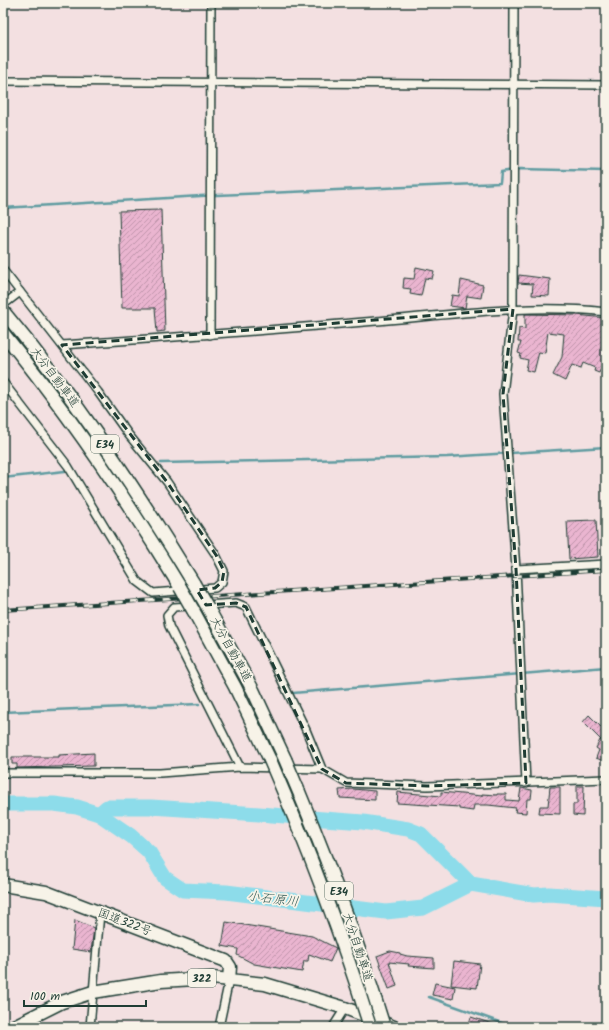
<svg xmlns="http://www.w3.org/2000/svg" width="609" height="1030" font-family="Kalam,'Klee One',sans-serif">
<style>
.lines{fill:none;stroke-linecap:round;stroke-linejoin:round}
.stream{stroke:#619ca1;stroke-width:2.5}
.river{stroke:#8ddcea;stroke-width:15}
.building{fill:url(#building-hatch);stroke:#1f3d34}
.street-casing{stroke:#1f3d34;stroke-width:10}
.highway-casing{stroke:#1f3d34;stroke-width:15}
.street{stroke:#f7f3e8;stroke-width:7}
.highway{stroke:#f7f3e8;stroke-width:12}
.rail-casing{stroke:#1f3d34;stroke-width:4}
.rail{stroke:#f7f3e8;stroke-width:2.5;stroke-dasharray:8;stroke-linecap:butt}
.highway-bridge-casing{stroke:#1f3d34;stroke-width:15;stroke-linecap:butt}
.highway-bridge{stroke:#f7f3e8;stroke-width:12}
.marked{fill:none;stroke:#1f3d34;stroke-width:3;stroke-dasharray:8 5;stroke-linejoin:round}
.labels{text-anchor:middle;stroke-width:3.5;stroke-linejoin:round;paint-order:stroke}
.shield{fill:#f7f3e8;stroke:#60746a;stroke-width:1}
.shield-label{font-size:11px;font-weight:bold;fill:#1f3d34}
.street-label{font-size:12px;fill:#1f3d34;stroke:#f7f3e8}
.water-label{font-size:13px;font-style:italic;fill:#355d58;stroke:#f7f3e8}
</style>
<defs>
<pattern id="building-hatch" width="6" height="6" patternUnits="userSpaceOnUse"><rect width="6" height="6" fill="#eab5d0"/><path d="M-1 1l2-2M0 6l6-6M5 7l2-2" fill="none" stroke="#bd94aa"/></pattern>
</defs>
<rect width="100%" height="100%" fill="#f3e0e1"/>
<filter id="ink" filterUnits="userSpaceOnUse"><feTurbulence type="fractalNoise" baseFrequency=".025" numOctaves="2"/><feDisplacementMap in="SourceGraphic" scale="8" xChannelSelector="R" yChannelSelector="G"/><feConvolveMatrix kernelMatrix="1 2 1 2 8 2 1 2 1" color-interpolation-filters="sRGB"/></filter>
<g filter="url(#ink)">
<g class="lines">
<g class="stream">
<polyline points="3,208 217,195 500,183 501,172 520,169 606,171"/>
<polyline points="161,463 447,457 606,447"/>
<polyline points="3,478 65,471"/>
<polyline points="293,693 606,667"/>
<polyline points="3,712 199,704"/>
<polyline points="429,997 513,1027"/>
</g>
<g class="river">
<polyline points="3,804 54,804 77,807 99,814 131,836 149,852 165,878 183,890 226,892 386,912 423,908 471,884"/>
<polyline points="99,814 107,807 151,807 259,814 363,822 408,829 421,834 471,884 534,895 549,894 606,898"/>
</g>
</g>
<g class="building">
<polygon points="161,210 165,331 157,332 155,308 122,308 119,211"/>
<polygon points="416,267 434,271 432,279 425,278 421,296 410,294 411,289 403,288 404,278 414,279"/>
<polygon points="519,275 550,279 549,296 532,295 533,284 518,283"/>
<polygon points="461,280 483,285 481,298 467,296 465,308 450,306 452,295 459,296"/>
<polygon points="525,314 576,315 606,318 606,357 599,373 594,371 595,368 583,363 581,368 572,365 565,381 553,375 562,357 564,334 548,332 545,353 539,352 534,372 526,370 528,360 520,358 521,354 518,353 521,342 518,342 519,328 525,329"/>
<polygon points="596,520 598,557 569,559 567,521"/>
<polygon points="589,715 606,732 606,762 596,758 599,750 596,748 600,740 603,741 605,737 601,740 583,722"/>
<polygon points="94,753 94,766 17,768 17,764 12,764 12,757 59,757 59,755"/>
<polygon points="577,786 584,786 583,816 573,815 573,804 577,804"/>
<polygon points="550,787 560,787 560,814 539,813 540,806 548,806"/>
<polygon points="521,788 532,790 531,799 527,799 526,813 515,812 516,808 488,805 474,805 473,811 459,809 459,807 397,803 398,792 441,796 441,792 482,796 482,794 497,795 497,794 506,794 506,800 519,801"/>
<polygon points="353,789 375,791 375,800 340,798 339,790"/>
<polygon points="75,920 94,928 91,952 72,949"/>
<polygon points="226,922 312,936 336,948 330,962 309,954 308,961 304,961 302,972 254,964 237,955 238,949 222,946"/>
<polygon points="390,951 400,953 400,954 407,956 434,958 434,968 408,966 409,964 389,962 397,986 389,989 377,956"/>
<polygon points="454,961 480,964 477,988 451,985"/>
<polygon points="435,983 455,987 453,999 432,995"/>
<polygon points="471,1017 499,1026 498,1027 468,1027"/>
</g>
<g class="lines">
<g class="street-casing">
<g id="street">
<polyline points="514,3 513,309 503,394 516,569 526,783"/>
<polyline points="3,81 606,85"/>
<polyline points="3,270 98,392 128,434 167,482 216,555 224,571 222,582 215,588 153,593 137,581 68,466 3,382"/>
<polyline points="7,302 20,292"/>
<polyline points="210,335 211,3"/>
<path d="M62,345C167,338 272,330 376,321C452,315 530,303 606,312"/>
<polyline points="516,569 606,564"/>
<polyline points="240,767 169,626 167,615 174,607 236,603 246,607 306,730 322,769"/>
<polyline points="3,773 160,773 240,767 322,769 346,783 427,786 606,779"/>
<polyline points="90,1027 100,913"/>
<polyline points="219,1027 229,980"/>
<polyline points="333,1027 345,1008"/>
</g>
</g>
<g class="highway-casing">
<g id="highway">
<path d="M3,311C75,397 136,489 194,584"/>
<path d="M3,333C69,414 126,498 180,587"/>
<polyline points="208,608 253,690 285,759"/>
<polyline points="193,610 235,687 270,760"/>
<polyline points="3,885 46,892 226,961 230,967 229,980"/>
<polyline points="12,1027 62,1002 93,992 161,981 212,978 265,984 345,1008 394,1027"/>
</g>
</g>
<use href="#street" class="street"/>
<use href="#highway" class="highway"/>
<g class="rail-casing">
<polyline id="rail" points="3,610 606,570"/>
</g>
<use href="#rail" class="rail"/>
<g class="highway-bridge-casing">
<g id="highway-bridge">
<polyline points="194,584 208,608"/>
<polyline points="180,587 193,610"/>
<path d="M285,759C323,847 356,935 384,1027"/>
<path d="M270,760C308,848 342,936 370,1027"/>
</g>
</g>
<use href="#highway-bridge" class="highway-bridge"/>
</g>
</g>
<path class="marked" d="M513,309L503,394L516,569L526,783L427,786L346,783L322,769L246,607L236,603L206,605L197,590L215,588L222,582L224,571L216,555L167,482L62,345Z"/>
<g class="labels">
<g class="shield">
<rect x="91" y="435" width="28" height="18" rx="3"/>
<rect x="325" y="882" width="28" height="18" rx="3"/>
<rect x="188" y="969" width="28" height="18" rx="3"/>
</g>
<g class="shield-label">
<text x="105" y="448">E34</text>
<text x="339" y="895">E34</text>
<text x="202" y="982">322</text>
</g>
<g class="street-label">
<text transform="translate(55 377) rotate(53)" y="4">大分自動車道</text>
<text transform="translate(231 649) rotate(61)" y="4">大分自動車道</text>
<text transform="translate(125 922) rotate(21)" y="4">国道322号</text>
<text transform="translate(358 947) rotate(72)" y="4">大分自動車道</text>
</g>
<g class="water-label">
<text transform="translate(273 898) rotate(7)" y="5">小石原川</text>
</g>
</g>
<rect width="609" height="1030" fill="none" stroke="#f7f3e8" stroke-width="16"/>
<rect x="8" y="8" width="593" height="1014" fill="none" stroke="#1f3d34" stroke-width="1.5" filter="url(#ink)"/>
<path d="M24 1000v6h122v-6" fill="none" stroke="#1f3d34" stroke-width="2"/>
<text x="30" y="1000" font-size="12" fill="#1f3d34" stroke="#f7f3e8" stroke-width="3" paint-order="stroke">100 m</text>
</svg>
